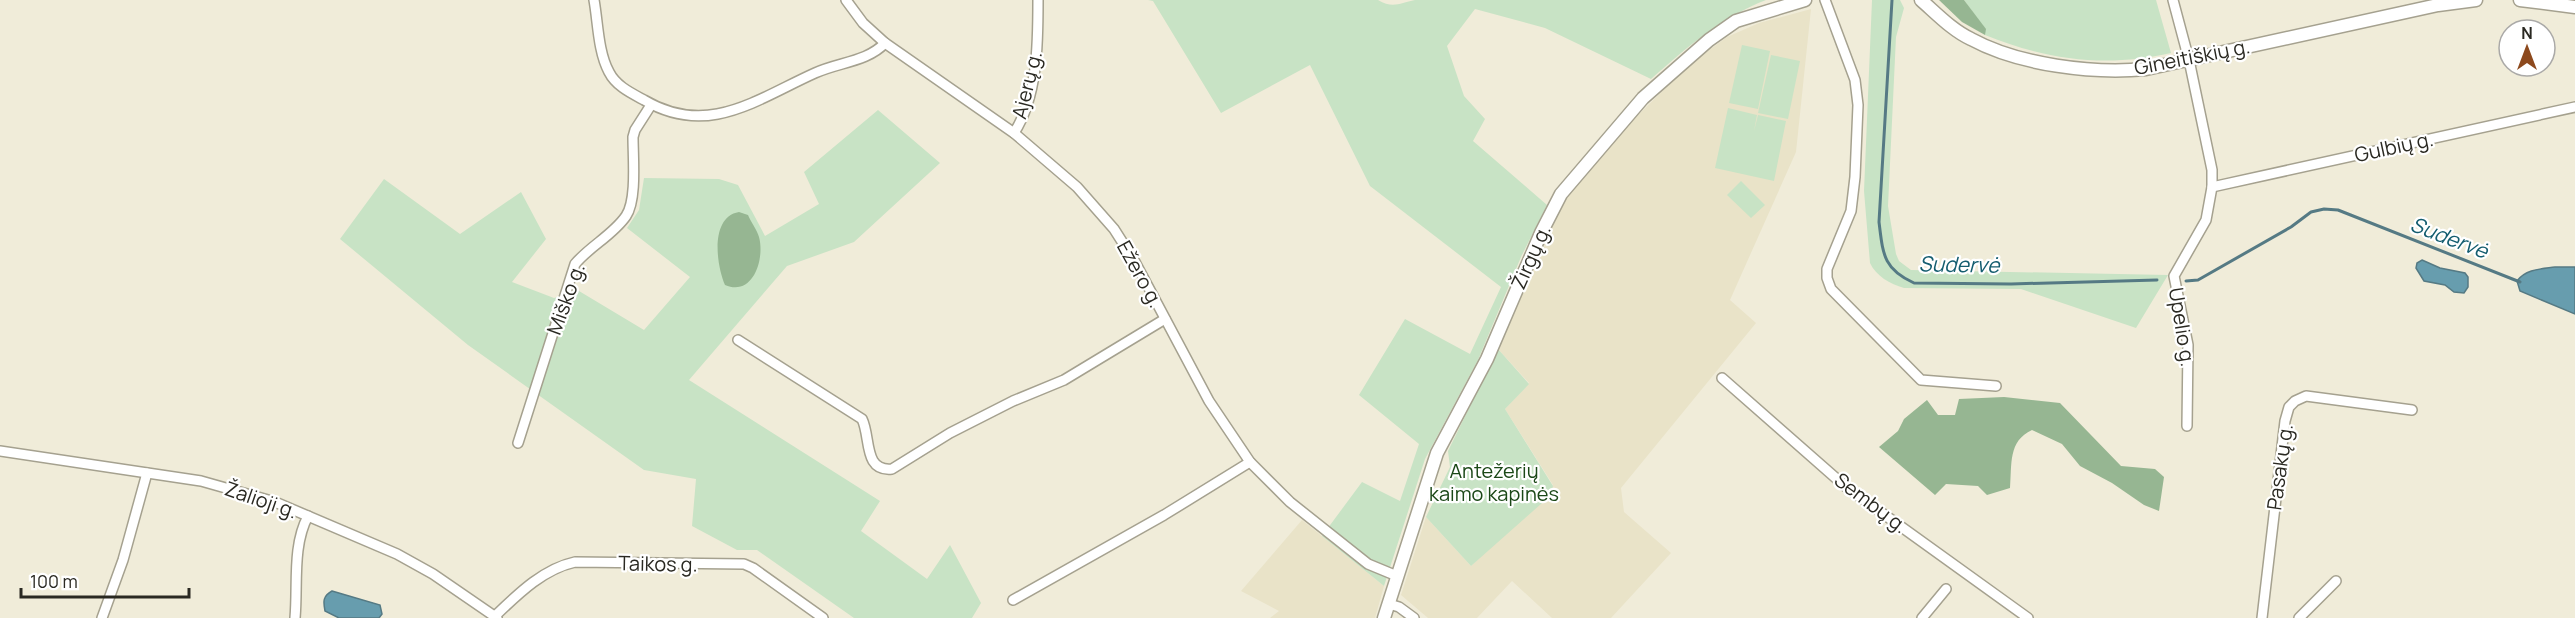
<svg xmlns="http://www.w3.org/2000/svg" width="2575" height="618" font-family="Manrope,sans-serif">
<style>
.built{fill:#e9e3c8}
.green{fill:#c8e3c5}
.forest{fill:#96b692}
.water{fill:#679dae;stroke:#557a84;stroke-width:1.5}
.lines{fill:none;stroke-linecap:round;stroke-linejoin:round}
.stream{stroke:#557a84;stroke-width:3}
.street-casing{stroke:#a5a18f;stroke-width:12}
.secondary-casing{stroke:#a5a18f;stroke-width:15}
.street{stroke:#fff;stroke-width:9}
.secondary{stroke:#fff;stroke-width:12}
.labels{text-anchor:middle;stroke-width:4.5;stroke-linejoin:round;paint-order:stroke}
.street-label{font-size:20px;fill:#2a2922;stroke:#fff}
.park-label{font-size:20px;fill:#1b4817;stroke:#fff}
.water-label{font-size:21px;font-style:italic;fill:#145d6f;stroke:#fff}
</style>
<rect width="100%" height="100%" fill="#f0ecd9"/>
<g class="built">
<polygon points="1811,9 1796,152 1730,300 1756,323 1621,488 1624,512 1671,553 1611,618 1552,618 1512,581 1477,618 1428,618 1401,595 1426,517 1471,566 1553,485 1505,409 1529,383 1498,349 1560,207 1587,170 1632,121 1690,64 1727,37 1759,23"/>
<polygon points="1302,520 1384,586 1375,618 1270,618 1279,611 1241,591"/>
</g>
<g class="green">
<path d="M1148,0H1378C1393,9 1400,3 1415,0H1766C1722,17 1686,48 1651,79L1545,28L1475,9L1447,46L1464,96L1485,119L1473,141L1547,205L1521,257L1478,360L1425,459L1384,586L1322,536L1362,482L1400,501L1419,444L1359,395L1405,319L1470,354L1501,287L1370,186L1310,65L1221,113L1153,1Z"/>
<path d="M1872,0H1900L1904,8L1896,37L1888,206L1896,254L1899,261L1911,270L2168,275L2136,328L2021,289L1904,288C1890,284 1876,276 1870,263L1864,191Z"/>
<path d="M1964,0H2156L2171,53C2106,68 2047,60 1985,35V29Z"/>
<polygon points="1742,45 1770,51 1758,109 1729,103"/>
<polygon points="1771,55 1800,61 1788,119 1758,113"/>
<polygon points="1728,108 1757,115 1754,131 1758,115 1786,121 1774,181 1715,168"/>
<polygon points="878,110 940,163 854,242 787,266 689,380 880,501 861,531 927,579 950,545 981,603 972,618 854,618 757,550 737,550 692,526 696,479 644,470 468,345 340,239 384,179 460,234 521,192 546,239 512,282 554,298 579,291 644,330 690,277 627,228 639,210 644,178 719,179 738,185 765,236 819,204 804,172"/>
<polygon points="1741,181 1765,205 1751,218 1727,195"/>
<polygon points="1498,349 1529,384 1505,409 1553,486 1550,496 1471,566 1426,517 1450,467 1448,451"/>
</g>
<g class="forest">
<polygon points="1939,0 1964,0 1986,29 1985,35 1962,22"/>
<path d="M739,212L748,215C751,222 757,230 759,237C765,259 753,297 725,285C716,264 710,217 739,212Z"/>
<path d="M2004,397L2060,403L2121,466L2155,469L2164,477L2159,511L2144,505L2112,483L2080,466L2062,444L2032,430C2008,441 2012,464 2010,488L1987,495L1978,486L1946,484L1935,495L1879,447L1898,431L1904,419L1927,400L1938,415H1955L1959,399Z"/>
</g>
<g class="water">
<polygon points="2422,260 2440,268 2465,273 2468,277 2468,287 2464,293 2454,292 2445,285 2424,281 2416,268 2417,263"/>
<path d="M2555,267H2575V314L2520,291L2517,281C2526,269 2541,269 2555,267Z"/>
<path d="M332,591L380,605L382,614L379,618H339L325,611C323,601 323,596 332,591Z"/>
</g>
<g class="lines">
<g class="stream">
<path d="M1892,0L1879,222C1883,254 1883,269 1914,283L2011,284L2157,280"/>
<polyline points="2186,281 2198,280 2291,227 2311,212 2324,209 2338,210 2520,282"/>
</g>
<g class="street-casing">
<g id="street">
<path d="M594,0C598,22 598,52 609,72C616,86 631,93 644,100C708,138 757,99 815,73C839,62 867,62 885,43"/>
<polyline points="846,0 863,23 885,43 1014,133 1077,187 1114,229 1135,262 1209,401 1250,462 1290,502 1368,564 1397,576"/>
<polyline points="1825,0 1855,80 1858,105 1855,177 1851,211 1827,269 1827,278 1831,289 1921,380 1996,386"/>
<polyline points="2173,0 2189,60 2212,170 2212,187 2206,220 2174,276 2188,345 2187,426"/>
<path d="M1014,133C1038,96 1038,43 1038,0"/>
<polyline points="2212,187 2575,107"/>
<path d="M738,340L862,419C871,437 863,472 892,469L950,433L1013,401L1064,380L1165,319"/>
<polyline points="1722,378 1846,487 2028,618"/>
<path d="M518,443L575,264C590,246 613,235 626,216C637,200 633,158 633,137L635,130L651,105"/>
<polyline points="0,451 201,481 275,502 397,554 433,574 497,618"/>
<polyline points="1013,600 1164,515 1250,462"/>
<polyline points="1389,604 1399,607 1414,618"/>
<path d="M495,616C518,594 543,569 575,562L744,564L753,568L823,618"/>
<polyline points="102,618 123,560 147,473"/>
<path d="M295,618C298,585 292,546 308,516"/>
<polyline points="1922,618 1946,589"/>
<polyline points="2262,618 2285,421 2289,407 2295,401 2306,396 2412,410"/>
<polyline points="2299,618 2336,581"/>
</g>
</g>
<g class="secondary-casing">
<g id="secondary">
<path d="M1921,0C1937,14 1952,30 1971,39C2019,65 2092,74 2146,69L2438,5L2476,0"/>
<polyline points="2520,0 2575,7"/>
<polyline points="1384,618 1437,453 1487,359 1541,233 1561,194 1643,98 1709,40 1736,21 1805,0"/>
</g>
</g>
<use href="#street" class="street"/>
<use href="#secondary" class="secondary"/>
</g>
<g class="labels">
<g class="street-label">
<text transform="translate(2192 57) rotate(-11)" y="7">Gineitiškių g.</text>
<text transform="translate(1027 85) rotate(-76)" y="7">Ajerų g.</text>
<text transform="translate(2394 147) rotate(-12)" y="7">Gulbių g.</text>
<text transform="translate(1531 257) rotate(-66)" y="7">Žirgų g.</text>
<text transform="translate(1140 274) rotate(61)" y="7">Ežero g.</text>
<text transform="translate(566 299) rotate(-70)" y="7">Miško g.</text>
<text transform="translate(2182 327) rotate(81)" y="7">Upelio g.</text>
<text transform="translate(2280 467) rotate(-82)" y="7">Pasakų g.</text>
<text transform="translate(261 500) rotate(19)" y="7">Žalioji g.</text>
<text transform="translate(1871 503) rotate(37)" y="7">Sembų g.</text>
<text transform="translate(658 564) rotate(1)" y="7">Taikos g.</text>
</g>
<g class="park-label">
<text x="1494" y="478">Antežerių<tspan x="1494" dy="23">kaimo kapinės</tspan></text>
</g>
<g class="water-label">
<text transform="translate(2449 238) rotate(21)" y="7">Sudervė</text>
<text transform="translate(1959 265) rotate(1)" y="7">Sudervė</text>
</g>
</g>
<g transform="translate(2527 48)"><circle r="28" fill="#ffffff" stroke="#aaa9a7" stroke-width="1.5"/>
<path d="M0-4.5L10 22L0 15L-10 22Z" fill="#8d491d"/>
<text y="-9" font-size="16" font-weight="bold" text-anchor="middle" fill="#2a2922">N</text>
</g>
<path d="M21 588v9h168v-9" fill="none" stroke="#2a2922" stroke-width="3"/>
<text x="30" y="588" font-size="18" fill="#2a2922" stroke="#ffffff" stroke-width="4.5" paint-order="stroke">100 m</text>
</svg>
